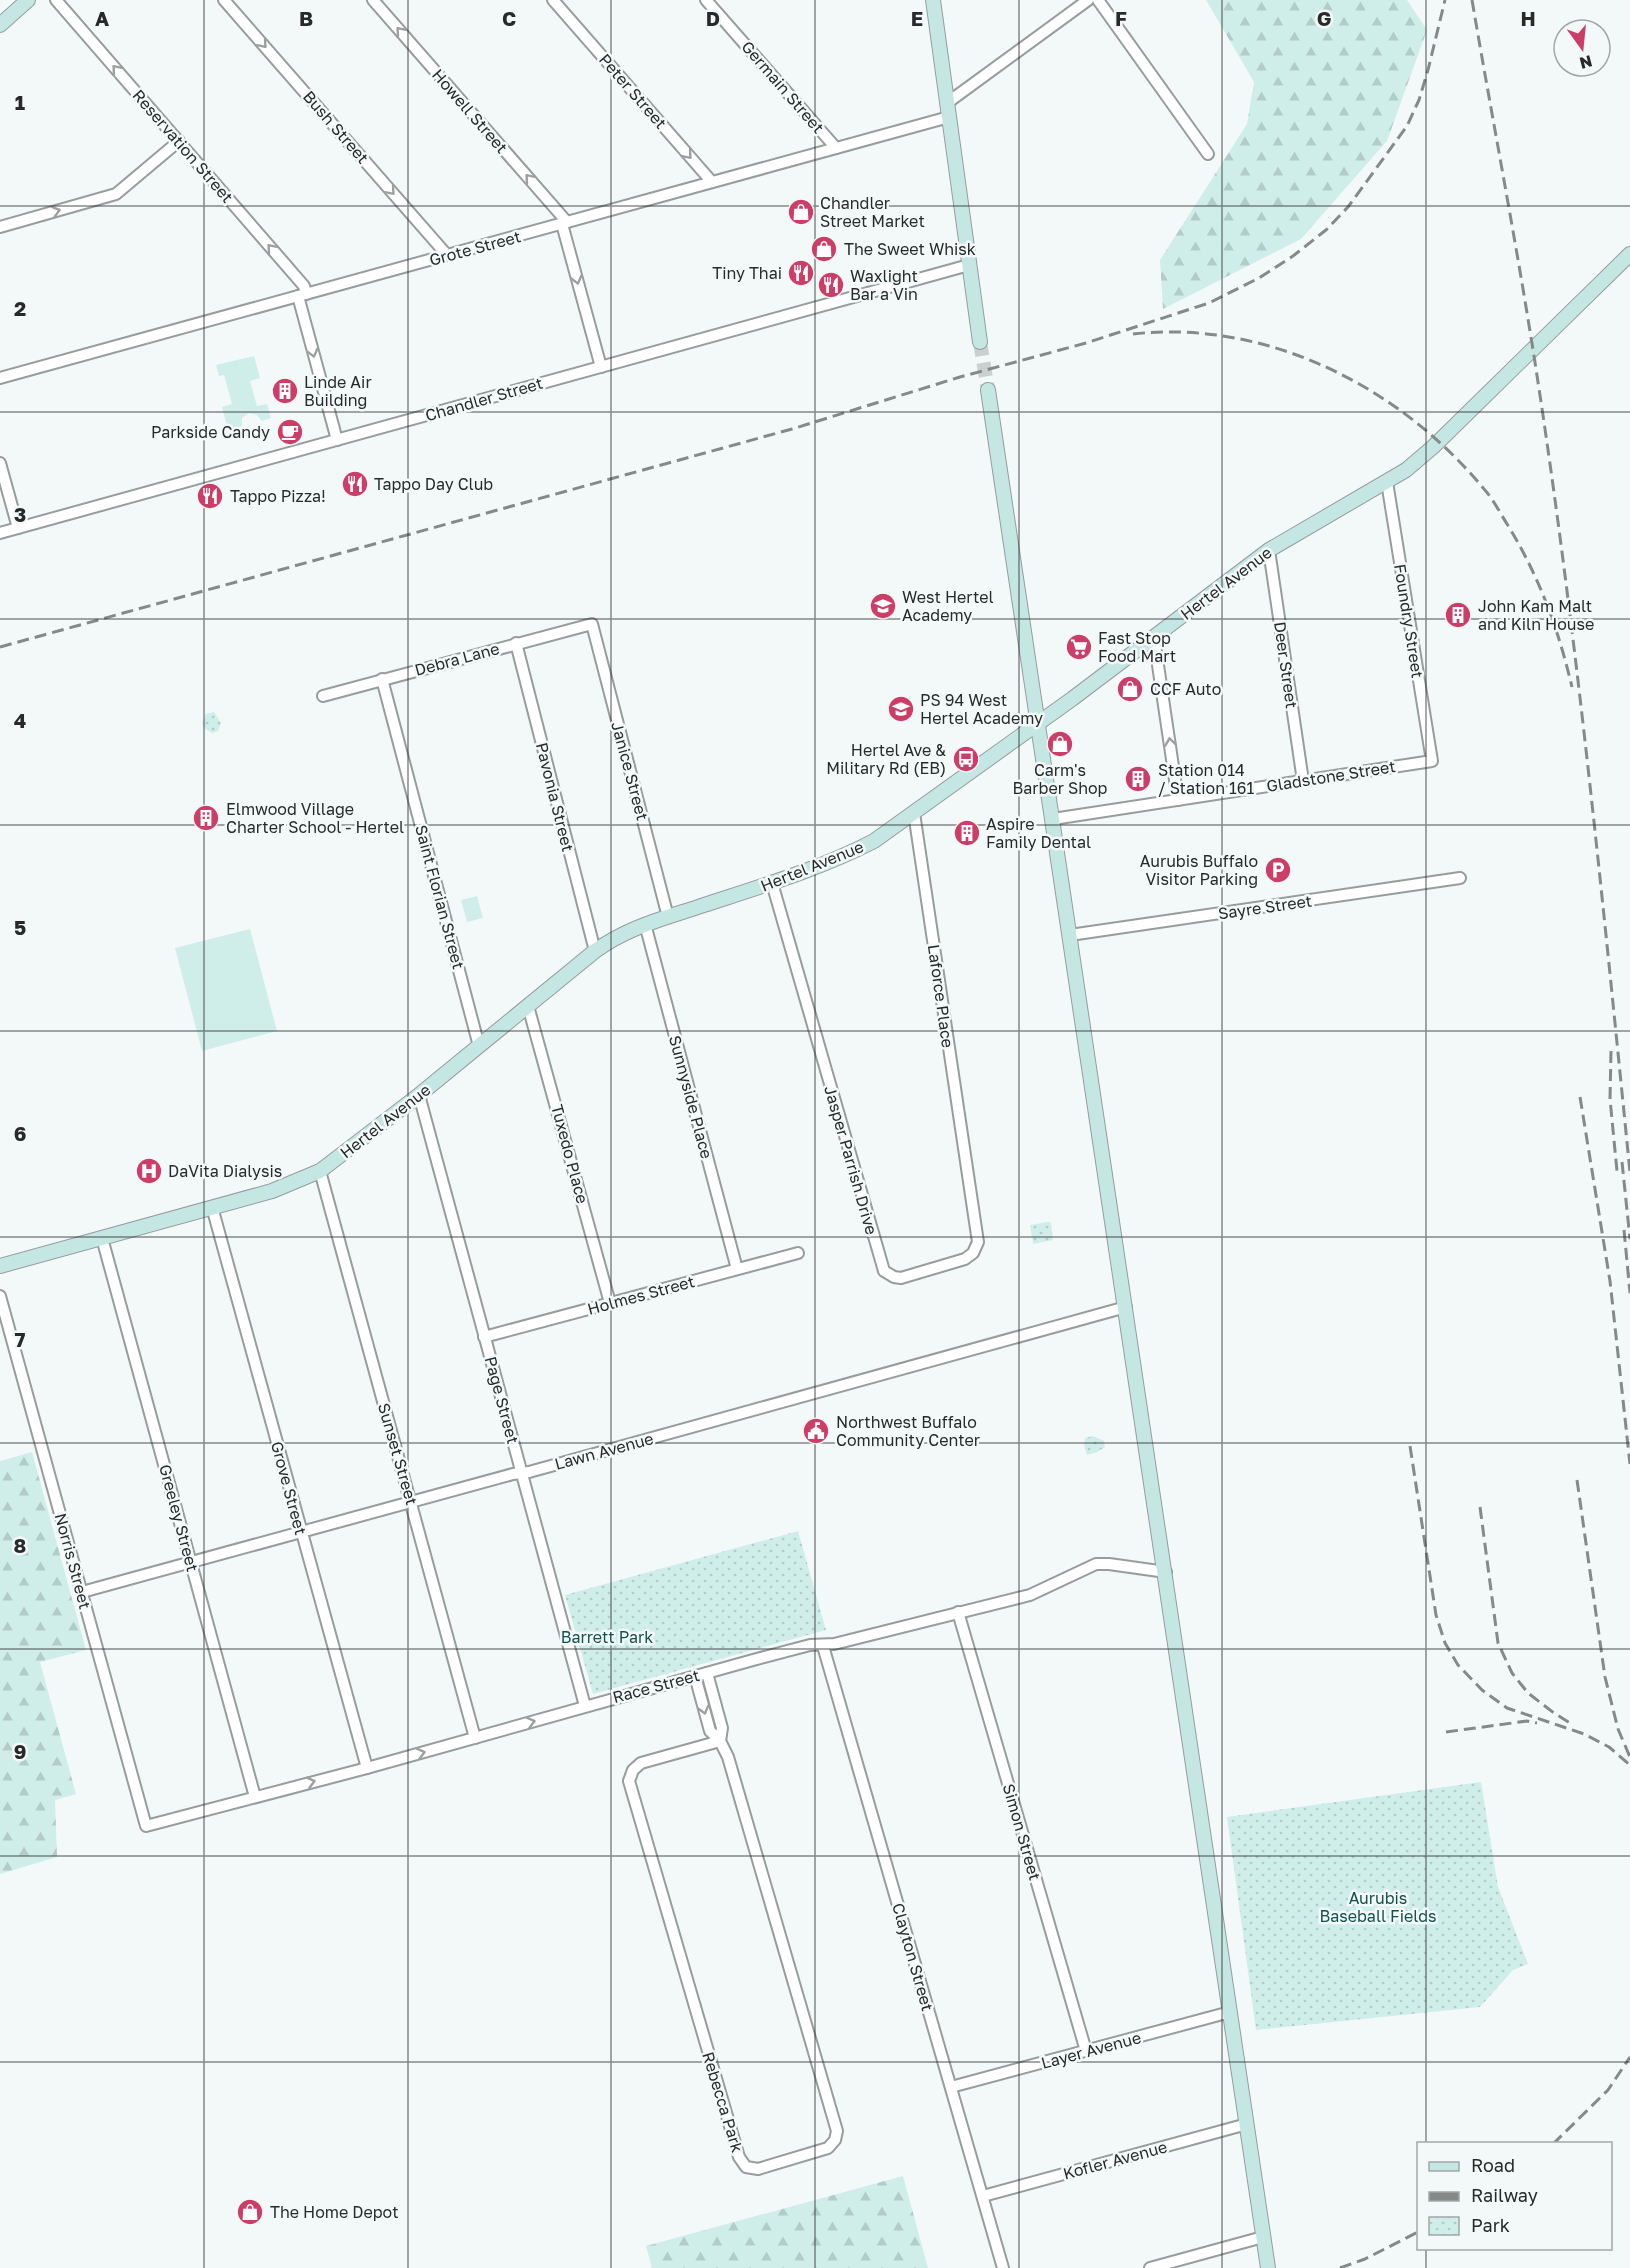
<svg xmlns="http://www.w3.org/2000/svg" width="1630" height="2268" font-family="'Golos Text',sans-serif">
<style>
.grass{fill:#cfeeea}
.forest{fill:url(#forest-firs)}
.park{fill:url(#park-dots)}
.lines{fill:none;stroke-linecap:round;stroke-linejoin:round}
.secondary-tunnel{stroke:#cad0cf;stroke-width:14;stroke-dasharray:14 7;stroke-linecap:butt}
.street-casing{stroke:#979c9c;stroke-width:14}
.secondary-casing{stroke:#979c9c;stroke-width:16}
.street{stroke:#fff;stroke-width:10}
.secondary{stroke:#c4e7e4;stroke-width:14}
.rail{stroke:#858988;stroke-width:3;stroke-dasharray:12 6;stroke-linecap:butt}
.oneway{stroke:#9e9f9f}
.grid{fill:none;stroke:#282a2a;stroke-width:1.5;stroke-opacity:0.55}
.labels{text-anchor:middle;stroke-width:5;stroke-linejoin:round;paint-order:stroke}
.street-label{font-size:16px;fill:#282a2a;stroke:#f3f9f8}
.poi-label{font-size:16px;fill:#282a2a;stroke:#f3f9f8;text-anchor:start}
.park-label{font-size:16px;fill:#13514c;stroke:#f3f9f8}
.grid-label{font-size:20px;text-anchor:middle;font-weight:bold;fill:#282a2a;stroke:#f3f9f8;stroke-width:5;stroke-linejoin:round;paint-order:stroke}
</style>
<defs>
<pattern id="forest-firs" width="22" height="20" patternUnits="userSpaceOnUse" patternTransform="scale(1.5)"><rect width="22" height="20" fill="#cfeeea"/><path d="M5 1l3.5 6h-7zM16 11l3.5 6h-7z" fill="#b2ccc9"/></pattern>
<pattern id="park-dots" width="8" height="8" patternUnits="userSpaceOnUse" patternTransform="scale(1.5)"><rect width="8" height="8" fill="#cfeeea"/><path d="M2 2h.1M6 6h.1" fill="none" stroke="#b2ccc9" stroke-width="1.8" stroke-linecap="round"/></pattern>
</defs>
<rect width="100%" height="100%" fill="#f3f9f8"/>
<g class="grass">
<polygon points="254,356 260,378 250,381 257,406 267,404 271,418 262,421 257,415 249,413 242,418 242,426 228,430 222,407 232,404 224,375 219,376 216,365"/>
<polygon points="477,896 483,918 467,922 461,900"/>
<polygon points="250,929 277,1031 202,1051 175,948"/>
</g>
<g class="forest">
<polygon points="1206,0 1407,0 1427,30 1387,141 1301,239 1163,309 1160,260 1247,124 1254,82"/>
<polygon points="32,1452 86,1650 40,1662 76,1794 55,1800 57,1857 0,1874 0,1461"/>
<polygon points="903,2176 928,2268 652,2268 646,2246"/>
</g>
<g class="park">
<polygon points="214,712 221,723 218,731 212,733 204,728 202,723 206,714"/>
<polygon points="1048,1222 1051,1223 1053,1240 1033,1244 1030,1225"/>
<polygon points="1093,1436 1104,1441 1105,1447 1097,1452 1087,1455 1084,1446 1085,1438"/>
<polygon points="798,1531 826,1630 593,1694 565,1595"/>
<polygon points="1481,1782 1498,1887 1528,1964 1513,1970 1480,2007 1256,2030 1227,1817"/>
</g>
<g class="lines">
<polyline class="secondary-tunnel" points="980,342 988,390"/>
<g class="street-casing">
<g id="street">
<polyline points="56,0 304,286 306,294"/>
<polyline points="224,0 447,255"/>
<polyline points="373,0 567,222"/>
<polyline points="553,0 712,182"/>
<polyline points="706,0 836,148"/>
<polyline points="1098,0 1208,154"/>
<polyline points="947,103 1088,0"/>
<polyline points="562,224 601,367"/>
<polyline points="0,227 116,194 179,141"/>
<polyline points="298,296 337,440"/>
<polyline points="0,378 949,117"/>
<polyline points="0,463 18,528"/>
<polyline points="0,533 969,265"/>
<polyline points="1269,550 1303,781"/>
<polyline points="1154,638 1178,800"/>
<polyline points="516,643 595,951"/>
<polyline points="382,679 479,1046"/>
<polyline points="323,696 592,624 668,917"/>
<polyline points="1053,819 1432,761 1387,482"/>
<polyline points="772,883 884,1271 894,1277 901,1278 965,1259 973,1253 978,1242 914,813"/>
<polyline points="645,924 737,1269"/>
<polyline points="1070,935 1460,878"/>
<polyline points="528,1006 610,1303"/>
<polyline points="419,1095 585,1706"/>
<polyline points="320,1171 475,1738"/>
<polyline points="212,1207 367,1768"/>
<polyline points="102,1238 255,1797"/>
<polyline points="0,1296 146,1826 367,1768 753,1660 810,1645 834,1644 1030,1595 1096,1564 1109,1564 1166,1572"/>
<polyline points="484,1337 798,1253"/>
<polyline points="82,1592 513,1474 529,1472 1126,1307"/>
<polyline points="958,1612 1086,2051"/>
<polyline points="823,1646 1003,2268"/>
<polyline points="707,1673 722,1728 720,1741"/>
<polyline points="695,1676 710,1731 720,1741"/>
<polygon points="720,1741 728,1757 837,2131 835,2140 828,2148 758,2169 746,2167 739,2157 629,1781 633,1770 641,1763"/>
<polyline points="951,2087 1230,2012"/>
<polyline points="983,2196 1247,2124"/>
<polyline points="1150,2268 1263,2237"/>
</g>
</g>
<g class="secondary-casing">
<g id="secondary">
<polyline points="933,0 980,342"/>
<polyline points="0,25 28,0"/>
<polyline points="988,390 1268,2268"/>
<path d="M0,1266L272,1191L320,1171L419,1095L595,951C630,926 663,919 704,905C762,886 820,869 874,841L1072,699L1269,550L1406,470L1433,447L1630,254"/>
</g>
</g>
<use href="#street" class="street"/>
<use href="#secondary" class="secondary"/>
<g class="rail">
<path d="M1472,0C1493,123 1517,246 1536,369C1577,635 1603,904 1630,1172"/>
<path d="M1133,334C1267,319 1400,387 1484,489C1494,500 1501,515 1509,527C1540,579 1558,628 1572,687"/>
<polyline points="0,647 792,429 960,377 1086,343 1209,303 1259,278 1293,256 1326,230 1348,207 1407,126 1419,100 1428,70 1445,0"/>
<polyline points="1611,1051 1610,1099 1617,1171"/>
<polyline points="1580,1097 1610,1281 1630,1464"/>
<polyline points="1622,1162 1630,1239"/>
<polyline points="1624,1230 1630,1293"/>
<polyline points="1410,1446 1436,1615 1445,1643 1458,1665 1482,1690 1507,1708 1584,1734 1609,1747 1630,1765"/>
<polyline points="1577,1480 1605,1677 1618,1729 1630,1757"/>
<polyline points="1480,1507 1498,1643 1512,1673 1528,1693 1554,1713 1570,1723"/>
<polyline points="1446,1732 1527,1721 1537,1723"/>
<polyline points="1553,2144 1608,2090 1630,2057"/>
<polyline points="1340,2268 1365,2259 1418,2232"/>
</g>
</g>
<defs><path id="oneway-chevron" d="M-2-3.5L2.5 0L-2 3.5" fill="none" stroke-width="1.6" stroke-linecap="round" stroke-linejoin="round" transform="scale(1.5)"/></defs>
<g class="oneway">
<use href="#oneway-chevron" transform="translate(400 31) rotate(-131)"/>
<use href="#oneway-chevron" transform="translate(263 44) rotate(49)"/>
<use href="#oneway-chevron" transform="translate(116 69) rotate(-131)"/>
<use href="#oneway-chevron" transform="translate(688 155) rotate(49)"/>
<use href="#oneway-chevron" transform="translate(529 178) rotate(-131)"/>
<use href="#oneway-chevron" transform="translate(391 191) rotate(49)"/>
<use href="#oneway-chevron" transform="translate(56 211) rotate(-16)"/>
<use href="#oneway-chevron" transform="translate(271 248) rotate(-131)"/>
<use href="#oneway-chevron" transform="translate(577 280) rotate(75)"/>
<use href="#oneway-chevron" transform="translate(313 353) rotate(75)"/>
<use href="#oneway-chevron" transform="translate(1170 742) rotate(-98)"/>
<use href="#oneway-chevron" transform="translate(704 1710) rotate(74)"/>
<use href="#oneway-chevron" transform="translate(531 1722) rotate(-15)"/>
<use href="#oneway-chevron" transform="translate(421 1753) rotate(-15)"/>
<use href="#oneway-chevron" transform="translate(311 1782) rotate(-15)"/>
</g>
<path class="grid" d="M204,0V2268M408,0V2268M611,0V2268M815,0V2268M1019,0V2268M1222,0V2268M1426,0V2144M0,206H1630M0,412H1630M0,619H1630M0,825H1630M0,1031H1630M0,1237H1630M0,1443H1630M0,1649H1630M0,1856H1630M0,2062H1630M1426,2248V2268"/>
<defs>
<g id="shop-disc" transform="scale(1.35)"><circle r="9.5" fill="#cc3e67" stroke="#f3f9f8"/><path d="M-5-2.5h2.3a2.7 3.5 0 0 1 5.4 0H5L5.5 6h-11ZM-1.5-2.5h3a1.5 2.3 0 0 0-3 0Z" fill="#fff"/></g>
<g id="restaurant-disc" transform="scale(1.35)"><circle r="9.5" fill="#cc3e67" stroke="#f3f9f8"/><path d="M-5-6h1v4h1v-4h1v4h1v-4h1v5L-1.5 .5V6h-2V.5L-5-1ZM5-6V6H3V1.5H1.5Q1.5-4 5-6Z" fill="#fff"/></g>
<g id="building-disc" transform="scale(1.35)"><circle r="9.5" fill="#cc3e67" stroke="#f3f9f8"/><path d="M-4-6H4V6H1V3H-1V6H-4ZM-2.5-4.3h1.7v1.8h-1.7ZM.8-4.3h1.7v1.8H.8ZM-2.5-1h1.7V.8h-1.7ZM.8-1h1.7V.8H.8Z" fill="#fff"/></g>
<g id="cafe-disc" transform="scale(1.35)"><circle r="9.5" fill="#cc3e67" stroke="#f3f9f8"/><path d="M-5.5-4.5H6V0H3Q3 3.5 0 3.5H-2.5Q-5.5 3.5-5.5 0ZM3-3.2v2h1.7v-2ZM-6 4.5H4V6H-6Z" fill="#fff"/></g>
<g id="school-disc" transform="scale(1.35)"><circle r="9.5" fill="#cc3e67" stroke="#f3f9f8"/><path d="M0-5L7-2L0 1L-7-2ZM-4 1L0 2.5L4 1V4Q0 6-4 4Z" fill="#fff"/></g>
<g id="supermarket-disc" transform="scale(1.35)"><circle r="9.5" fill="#cc3e67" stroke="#f3f9f8"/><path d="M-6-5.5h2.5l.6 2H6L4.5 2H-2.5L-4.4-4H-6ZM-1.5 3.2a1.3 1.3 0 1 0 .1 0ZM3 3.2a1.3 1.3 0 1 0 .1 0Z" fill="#fff"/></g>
<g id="bus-disc" transform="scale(1.35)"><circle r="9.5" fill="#cc3e67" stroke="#f3f9f8"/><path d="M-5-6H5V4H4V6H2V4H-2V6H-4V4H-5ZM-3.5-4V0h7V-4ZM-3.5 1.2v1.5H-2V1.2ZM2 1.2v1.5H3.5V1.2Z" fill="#fff"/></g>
<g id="parking-disc" transform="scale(1.35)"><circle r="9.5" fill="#cc3e67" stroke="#f3f9f8"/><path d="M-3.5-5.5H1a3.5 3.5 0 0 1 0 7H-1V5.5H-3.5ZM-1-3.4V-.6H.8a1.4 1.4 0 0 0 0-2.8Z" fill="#fff"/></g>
<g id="hospital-disc" transform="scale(1.35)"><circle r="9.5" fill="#cc3e67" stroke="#f3f9f8"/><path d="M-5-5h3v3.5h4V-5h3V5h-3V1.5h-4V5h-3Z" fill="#fff"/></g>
<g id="civic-disc" transform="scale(1.35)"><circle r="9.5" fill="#cc3e67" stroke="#f3f9f8"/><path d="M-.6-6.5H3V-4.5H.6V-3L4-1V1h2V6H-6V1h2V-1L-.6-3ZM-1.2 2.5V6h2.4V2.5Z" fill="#fff"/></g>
</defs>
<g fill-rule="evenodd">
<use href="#shop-disc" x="801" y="212"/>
<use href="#shop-disc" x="824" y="249"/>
<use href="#restaurant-disc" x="801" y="273"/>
<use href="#restaurant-disc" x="831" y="285"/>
<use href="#building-disc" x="285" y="391"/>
<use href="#cafe-disc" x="290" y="432"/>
<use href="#restaurant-disc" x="355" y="484"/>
<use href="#restaurant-disc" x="210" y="496"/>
<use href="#school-disc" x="883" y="606"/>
<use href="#building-disc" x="1458" y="615"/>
<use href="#supermarket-disc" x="1079" y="647"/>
<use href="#shop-disc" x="1130" y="689"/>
<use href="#school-disc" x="901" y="709"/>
<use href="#shop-disc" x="1060" y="744"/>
<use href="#bus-disc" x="966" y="759"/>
<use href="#building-disc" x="1138" y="779"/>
<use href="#building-disc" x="206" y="818"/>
<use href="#building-disc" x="967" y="833"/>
<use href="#parking-disc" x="1278" y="870"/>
<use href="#hospital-disc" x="149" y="1171"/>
<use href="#civic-disc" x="816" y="1431"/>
<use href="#shop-disc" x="250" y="2212"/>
</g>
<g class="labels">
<g class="street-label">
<text transform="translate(783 87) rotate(49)" y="6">Germain Street</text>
<text transform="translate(633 91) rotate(49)" y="6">Peter Street</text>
<text transform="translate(470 111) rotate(49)" y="6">Howell Street</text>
<text transform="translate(336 127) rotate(49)" y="6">Bush Street</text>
<text transform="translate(183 146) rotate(49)" y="6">Reservation Street</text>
<text transform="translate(475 248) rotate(-15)" y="6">Grote Street</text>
<text transform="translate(484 399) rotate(-16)" y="6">Chandler Street</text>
<text transform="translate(1226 583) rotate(-37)" y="6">Hertel Avenue</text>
<text transform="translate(1409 621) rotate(81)" y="6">Foundry Street</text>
<text transform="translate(457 659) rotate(-15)" y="6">Debra Lane</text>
<text transform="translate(1286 665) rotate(82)" y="6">Deer Street</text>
<text transform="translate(630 771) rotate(75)" y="6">Janice Street</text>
<text transform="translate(1331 776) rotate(-9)" y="6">Gladstone Street</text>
<text transform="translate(555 797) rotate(76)" y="6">Pavonia Street</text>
<text transform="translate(812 866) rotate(-22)" y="6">Hertel Avenue</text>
<text transform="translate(440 897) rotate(75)" y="6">Saint Florian Street</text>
<text transform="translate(1265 907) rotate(-8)" y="6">Sayre Street</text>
<text transform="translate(941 996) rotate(82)" y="6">Laforce Place</text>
<text transform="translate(691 1097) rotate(75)" y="6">Sunnyside Place</text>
<text transform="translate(385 1121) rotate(-38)" y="6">Hertel Avenue</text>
<text transform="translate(570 1154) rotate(75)" y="6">Tuxedo Place</text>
<text transform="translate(851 1160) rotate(74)" y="6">Jasper Parrish Drive</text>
<text transform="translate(641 1295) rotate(-15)" y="6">Holmes Street</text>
<text transform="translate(502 1400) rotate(75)" y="6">Page Street</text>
<text transform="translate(604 1451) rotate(-15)" y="6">Lawn Avenue</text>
<text transform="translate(398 1454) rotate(74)" y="6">Sunset Street</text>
<text transform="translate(289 1488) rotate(75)" y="6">Grove Street</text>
<text transform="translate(179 1518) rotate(75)" y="6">Greeley Street</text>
<text transform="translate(73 1561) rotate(75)" y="6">Norris Street</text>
<text transform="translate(656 1686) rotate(-15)" y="6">Race Street</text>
<text transform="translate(1022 1832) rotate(74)" y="6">Simon Street</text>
<text transform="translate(913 1957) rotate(74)" y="6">Clayton Street</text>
<text transform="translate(1091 2050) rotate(-15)" y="6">Layer Avenue</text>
<text transform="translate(723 2102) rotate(73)" y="6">Rebecca Park</text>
<text transform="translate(1115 2160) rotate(-15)" y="6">Kofler Avenue</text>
</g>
<g class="poi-label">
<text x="820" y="209">Chandler<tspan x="820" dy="18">Street Market</tspan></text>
<text x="844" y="255">The Sweet Whisk</text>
<text x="782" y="279" text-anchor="end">Tiny Thai</text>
<text x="850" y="282">Waxlight<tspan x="850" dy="18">Bar a Vin</tspan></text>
<text x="304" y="388">Linde Air<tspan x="304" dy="18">Building</tspan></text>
<text x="270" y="438" text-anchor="end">Parkside Candy</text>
<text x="374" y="490">Tappo Day Club</text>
<text x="230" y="502">Tappo Pizza!</text>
<text x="902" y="603">West Hertel<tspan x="902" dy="18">Academy</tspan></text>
<text x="1478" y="612">John Kam Malt<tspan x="1478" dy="18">and Kiln House</tspan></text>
<text x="1098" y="644">Fast Stop<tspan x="1098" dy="18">Food Mart</tspan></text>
<text x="1150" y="695">CCF Auto</text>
<text x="920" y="706">PS 94 West<tspan x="920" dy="18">Hertel Academy</tspan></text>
<text x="946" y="756" text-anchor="end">Hertel Ave &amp;<tspan x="946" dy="18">Military Rd (EB)</tspan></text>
<text x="1060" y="776" text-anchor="middle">Carm's<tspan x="1060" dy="18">Barber Shop</tspan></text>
<text x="1158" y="776">Station 014<tspan x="1158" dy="18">/ Station 161</tspan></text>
<text x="226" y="815">Elmwood Village<tspan x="226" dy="18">Charter School - Hertel</tspan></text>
<text x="986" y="830">Aspire<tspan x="986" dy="18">Family Dental</tspan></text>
<text x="1258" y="867" text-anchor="end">Aurubis Buffalo<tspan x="1258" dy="18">Visitor Parking</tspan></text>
<text x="168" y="1177">DaVita Dialysis</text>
<text x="836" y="1428">Northwest Buffalo<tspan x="836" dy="18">Community Center</tspan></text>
<text x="270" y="2218">The Home Depot</text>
</g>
<g class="park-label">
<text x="607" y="1643">Barrett Park</text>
<text x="1378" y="1904">Aurubis<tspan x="1378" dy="18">Baseball Fields</tspan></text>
</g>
</g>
<g class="grid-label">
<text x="102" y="26">A</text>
<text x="306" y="26">B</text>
<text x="509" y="26">C</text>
<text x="713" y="26">D</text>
<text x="917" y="26">E</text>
<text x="1121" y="26">F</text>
<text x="1324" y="26">G</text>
<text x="1528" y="26">H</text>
<text x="20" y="110">1</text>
<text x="20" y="316">2</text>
<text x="20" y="522">3</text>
<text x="20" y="728">4</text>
<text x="20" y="935">5</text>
<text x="20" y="1141">6</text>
<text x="20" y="1347">7</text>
<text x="20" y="1553">8</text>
<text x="20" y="1759">9</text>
</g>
<rect x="1417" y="2142" width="195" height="108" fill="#f3f9f8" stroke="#a2a6a6" stroke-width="1.5"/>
<rect x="1429" y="2162" width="30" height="9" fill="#c4e7e4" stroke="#a2a6a6" stroke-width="1.5"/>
<text x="1471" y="2172" font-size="18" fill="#282a2a">Road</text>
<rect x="1429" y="2192" width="30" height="9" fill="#858988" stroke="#a2a6a6" stroke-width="1.5"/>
<text x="1471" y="2202" font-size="18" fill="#282a2a">Railway</text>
<rect x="1429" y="2217" width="30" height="18" fill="url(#park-dots)" stroke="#a2a6a6" stroke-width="1.5"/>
<text x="1471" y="2232" font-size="18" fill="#282a2a">Park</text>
<g transform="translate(1582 48) rotate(165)"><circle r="28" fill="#f3f9f8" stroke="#a2a6a6" stroke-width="1.5"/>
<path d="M0-4.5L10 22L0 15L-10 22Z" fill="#cc3e67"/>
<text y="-9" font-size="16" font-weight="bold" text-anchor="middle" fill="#282a2a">N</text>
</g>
</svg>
